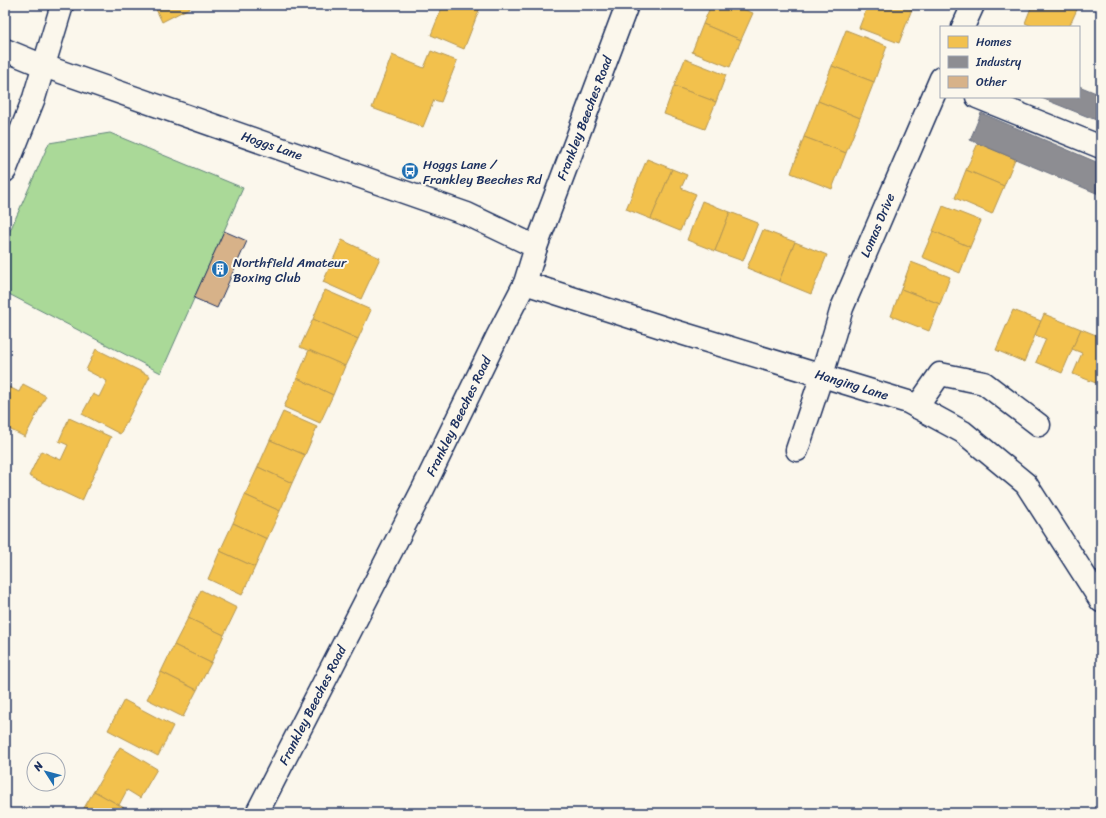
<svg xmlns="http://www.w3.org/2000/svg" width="1106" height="818" font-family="Sriracha,sans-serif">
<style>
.green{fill:#aad998;stroke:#62847b}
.homes{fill:#f2c14e;stroke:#b29553}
.industry{fill:#8d8d92;stroke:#6b7182}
.building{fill:#d7b289;stroke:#1b2f5e}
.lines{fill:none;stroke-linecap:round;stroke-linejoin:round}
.minor-casing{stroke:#1b2f5e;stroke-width:25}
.minor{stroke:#fbf7ec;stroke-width:22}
.labels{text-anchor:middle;stroke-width:4;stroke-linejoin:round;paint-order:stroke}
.street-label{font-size:13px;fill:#1b2f5e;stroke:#fbf7ec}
.poi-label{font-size:13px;fill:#1b2f5e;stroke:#fbf7ec;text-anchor:start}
</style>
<rect width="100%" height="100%" fill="#fbf7ec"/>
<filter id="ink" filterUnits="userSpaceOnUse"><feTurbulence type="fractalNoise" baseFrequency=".025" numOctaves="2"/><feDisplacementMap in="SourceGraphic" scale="8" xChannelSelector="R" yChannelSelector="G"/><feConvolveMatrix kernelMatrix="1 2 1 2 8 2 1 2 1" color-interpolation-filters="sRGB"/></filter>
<g filter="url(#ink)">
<polygon class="green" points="110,133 243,188 161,373 5,292 5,242 49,143"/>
<g class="homes">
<polygon points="154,5 195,5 162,22"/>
<polygon points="443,5 481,5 464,49 431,35"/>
<polygon points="711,5 733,5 753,13 741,40 703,24"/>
<polygon points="868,5 902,5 912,9 899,43 859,28"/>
<polygon points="1032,5 1079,5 1069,27 1034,27 1025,23"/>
<polygon points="703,24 741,40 730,67 692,52"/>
<polygon points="846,30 887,46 874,82 832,66"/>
<polygon points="431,51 457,61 441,102 434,100 423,127 372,108 392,55 424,68"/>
<polygon points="685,59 726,75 716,102 674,86"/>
<polygon points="832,66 874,82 860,118 818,101"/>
<polygon points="674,86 716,102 705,129 664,114"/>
<polygon points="818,101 860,118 846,153 804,137"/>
<polygon points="804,137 846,153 832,189 791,173"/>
<polygon points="978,143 1015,159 1004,186 966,170"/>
<polygon points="647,159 672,169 651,219 626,209"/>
<polygon points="672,169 687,175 681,188 696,194 680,231 651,219"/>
<polygon points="966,170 1004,186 992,214 955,198"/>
<polygon points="702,201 730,212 715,251 687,240"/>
<polygon points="943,206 981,221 970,247 933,231"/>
<polygon points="730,212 758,223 743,261 715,251"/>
<polygon points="763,230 795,242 779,281 747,268"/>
<polygon points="933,231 970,247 960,273 922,257"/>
<polygon points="342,240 380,258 361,299 323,282"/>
<polygon points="795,242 827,255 811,294 779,281"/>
<polygon points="911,262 950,277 940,304 901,289"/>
<polygon points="901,289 940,304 929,331 891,316"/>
<polygon points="325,290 371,310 358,339 313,319"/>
<polygon points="1013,310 1041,321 1024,362 996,350"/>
<polygon points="1044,314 1081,329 1062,373 1036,362 1046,339 1035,335"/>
<polygon points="313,319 358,339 345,366 300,347"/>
<polygon points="1081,329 1101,337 1101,385 1073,374 1082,353 1072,349"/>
<polygon points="96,349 150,376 120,434 82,414 93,394 99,397 107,381 86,370"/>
<polygon points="309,350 345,366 333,395 297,378"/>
<polygon points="297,378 333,395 320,423 284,407"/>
<polygon points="23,384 46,396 25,437 5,427 5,385 19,392"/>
<polygon points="283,412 317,427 305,455 270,440"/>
<polygon points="69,418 111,437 82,501 29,476 41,451 61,460 68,445 59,441"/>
<polygon points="270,440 305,455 292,483 258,467"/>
<polygon points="258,467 292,483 280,511 245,495"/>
<polygon points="245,495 280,511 267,539 233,523"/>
<polygon points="233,523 267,539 255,567 220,551"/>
<polygon points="220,551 255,567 242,595 208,579"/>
<polygon points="201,590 237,608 224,635 188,618"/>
<polygon points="188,618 224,635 211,663 174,645"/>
<polygon points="174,645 211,663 197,690 161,672"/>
<polygon points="161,672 197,690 183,717 147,699"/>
<polygon points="124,700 173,726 158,756 108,730"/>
<polygon points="120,747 157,769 140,798 127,790 119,805 94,791"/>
<polygon points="94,791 119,805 132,813 81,813"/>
</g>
<g class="industry">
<polygon points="1079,86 1101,95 1101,122 1039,97 1079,97"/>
<polygon points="981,113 1101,164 1101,195 970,140"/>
</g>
<polygon class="building" points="224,231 247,241 217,308 194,298"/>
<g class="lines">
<g class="minor-casing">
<g id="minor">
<polyline points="963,27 973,5"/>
<polyline points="5,50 44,66 467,214 536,247"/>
<polyline points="977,97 1101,147"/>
<polyline points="5,171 34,98 62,5"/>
<polyline points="525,283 671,330 908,402 963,432 1026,484 1101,601"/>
<polyline points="917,407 940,374 984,383 1039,425"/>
<polyline points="797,450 822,375 842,308 941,78"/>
<polyline points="257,813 423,489 497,337 525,283 536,247 627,5"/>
</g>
</g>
<use href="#minor" class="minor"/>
</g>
</g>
<defs>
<g id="bus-disc" transform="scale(0.9)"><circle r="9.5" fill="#1f6fb2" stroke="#fbf7ec"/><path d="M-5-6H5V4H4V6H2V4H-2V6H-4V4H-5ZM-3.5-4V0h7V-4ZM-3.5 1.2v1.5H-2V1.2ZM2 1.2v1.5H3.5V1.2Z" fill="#fff"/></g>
<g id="building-disc" transform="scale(0.9)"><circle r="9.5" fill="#1f6fb2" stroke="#fbf7ec"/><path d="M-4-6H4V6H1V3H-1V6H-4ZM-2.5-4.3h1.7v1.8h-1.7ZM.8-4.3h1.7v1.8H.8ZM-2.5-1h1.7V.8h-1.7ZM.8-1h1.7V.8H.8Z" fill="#fff"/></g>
</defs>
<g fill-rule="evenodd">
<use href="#bus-disc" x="410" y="171"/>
<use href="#building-disc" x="220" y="269"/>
</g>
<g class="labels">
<g class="street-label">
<text transform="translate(584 118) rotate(-69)" y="5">Frankley Beeches Road</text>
<text transform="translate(272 145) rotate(19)" y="5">Hoggs Lane</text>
<text transform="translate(877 225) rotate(-67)" y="5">Lomas Drive</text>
<text transform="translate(852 384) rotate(17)" y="5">Hanging Lane</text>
<text transform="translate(458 416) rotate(-64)" y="5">Frankley Beeches Road</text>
<text transform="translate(312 705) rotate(-63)" y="5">Frankley Beeches Road</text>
</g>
<g class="poi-label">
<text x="423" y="169">Hoggs Lane /<tspan x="423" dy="15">Frankley Beeches Rd</tspan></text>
<text x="233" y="267">Northfield Amateur<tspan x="233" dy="15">Boxing Club</tspan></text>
</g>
</g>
<rect width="1106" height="818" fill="none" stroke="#fbf7ec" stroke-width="20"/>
<rect x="10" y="10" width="1086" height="798" fill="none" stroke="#1b2f5e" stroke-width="1.5" filter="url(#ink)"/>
<rect x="940" y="26" width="140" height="72" fill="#fbf7ec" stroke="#a1a7b3"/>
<rect x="948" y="36" width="20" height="12" fill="#f2c14e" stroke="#a1a7b3"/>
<text x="976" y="46" font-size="12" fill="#1b2f5e">Homes</text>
<rect x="948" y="56" width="20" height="12" fill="#8d8d92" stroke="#a1a7b3"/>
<text x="976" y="66" font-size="12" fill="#1b2f5e">Industry</text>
<rect x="948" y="76" width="20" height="12" fill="#d7b289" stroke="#a1a7b3"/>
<text x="976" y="86" font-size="12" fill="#1b2f5e">Other</text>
<g transform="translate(46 772) rotate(306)"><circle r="19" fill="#fbf7ec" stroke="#a1a7b3"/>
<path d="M0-3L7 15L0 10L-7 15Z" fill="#1f6fb2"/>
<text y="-6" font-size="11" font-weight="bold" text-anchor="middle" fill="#1b2f5e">N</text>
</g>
</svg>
